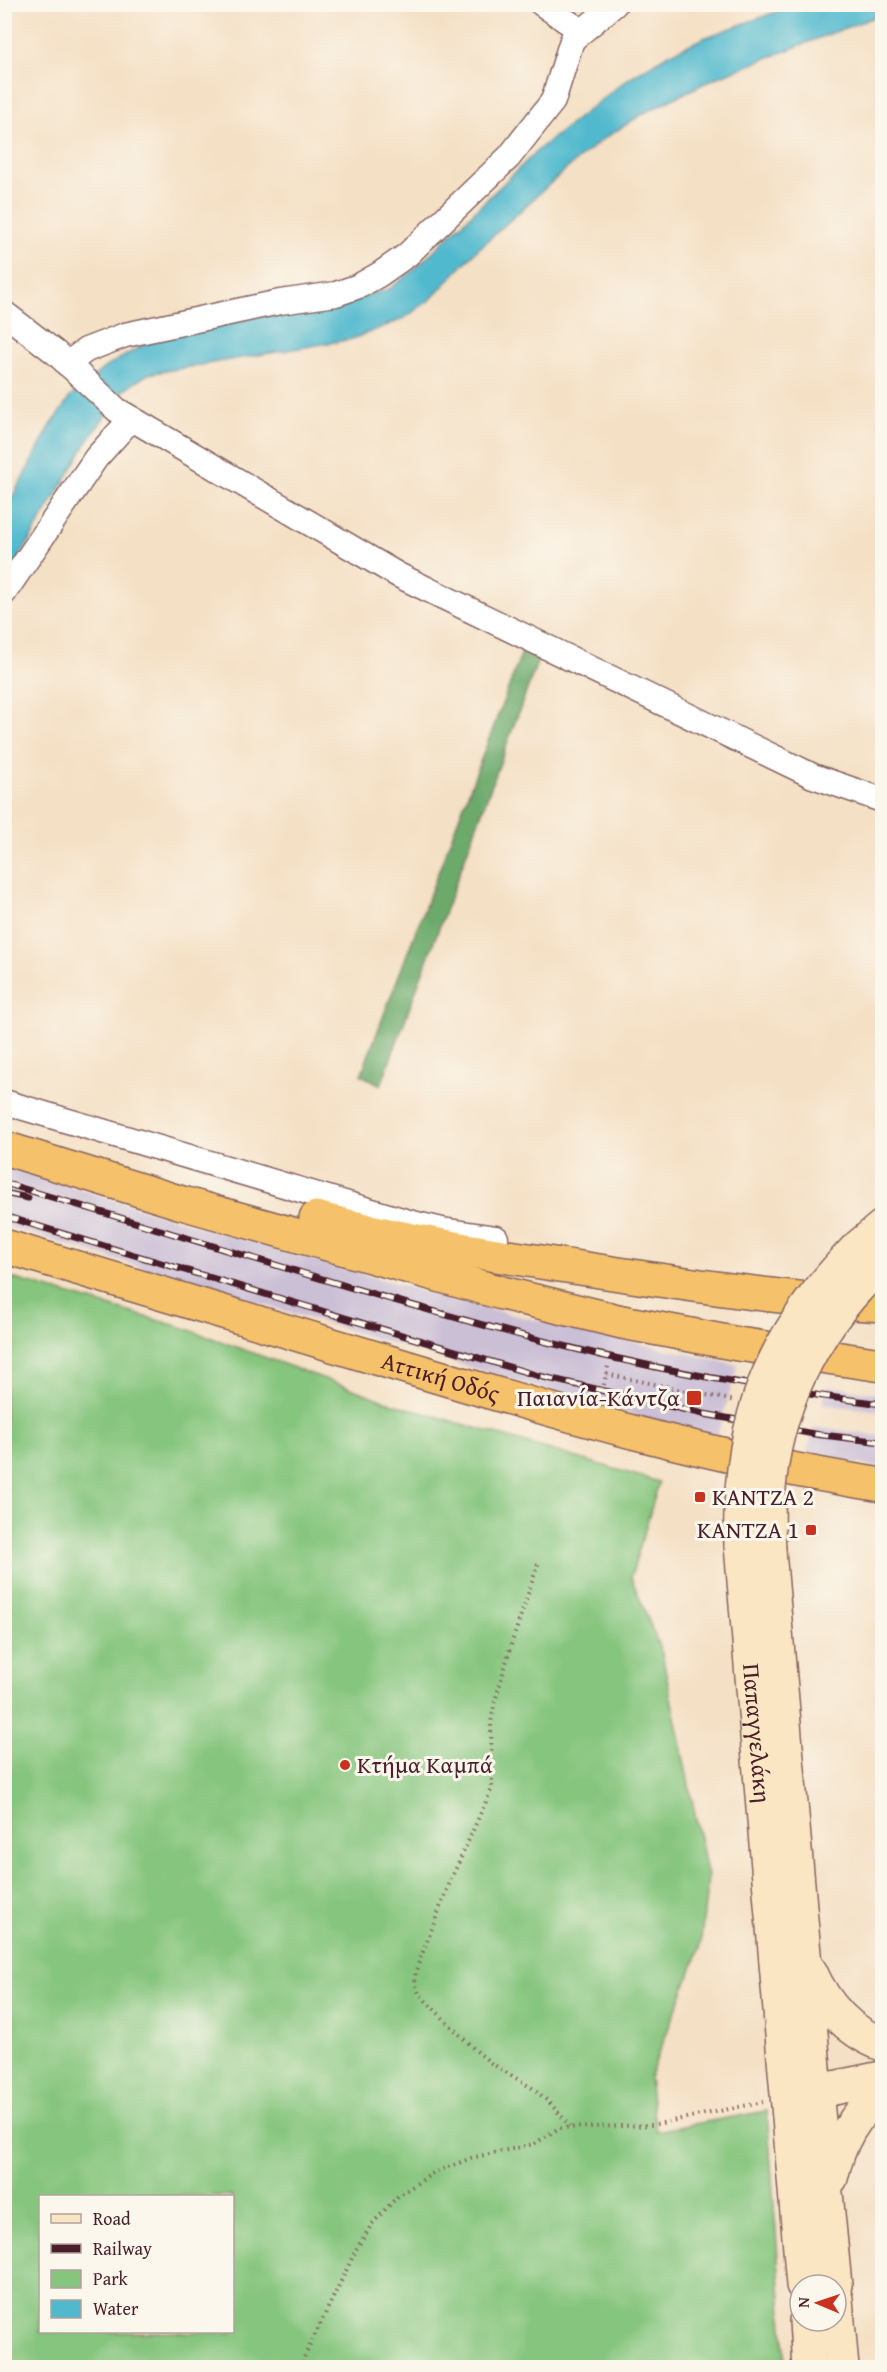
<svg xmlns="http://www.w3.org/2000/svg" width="887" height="2372" font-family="'Gentium Book Plus',serif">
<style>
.industrial{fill:#cbbfd5}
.green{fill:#85c57d;stroke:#687254;stroke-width:1.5;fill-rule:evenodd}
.forest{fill:#6caa6c;stroke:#5b644c;stroke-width:1.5}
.water{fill:#51b9ce;stroke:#4e6c7c;stroke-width:1.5}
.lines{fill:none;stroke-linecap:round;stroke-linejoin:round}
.street-casing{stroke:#866361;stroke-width:27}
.secondary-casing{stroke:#866361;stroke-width:36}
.highway-casing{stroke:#866361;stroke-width:36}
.path{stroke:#866361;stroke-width:4;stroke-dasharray:1.5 4.5;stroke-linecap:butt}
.street{stroke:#fff;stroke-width:24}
.secondary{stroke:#fbe6c4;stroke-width:33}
.highway{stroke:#f5c16b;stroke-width:33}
.rail-casing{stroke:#4a1f2b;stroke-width:7}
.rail{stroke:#fbf7ec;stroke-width:4.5;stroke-dasharray:14;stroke-linecap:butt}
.secondary-bridge-casing{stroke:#866361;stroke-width:36;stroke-linecap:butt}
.secondary-bridge{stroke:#fbe6c4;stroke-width:33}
.poi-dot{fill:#c8321e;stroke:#fbf7ec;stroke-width:2}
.labels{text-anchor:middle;stroke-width:6;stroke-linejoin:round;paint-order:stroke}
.street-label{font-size:24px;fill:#4a1f2b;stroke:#fbf7ec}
.poi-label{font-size:24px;fill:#4a1f2b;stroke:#fbf7ec;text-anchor:end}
</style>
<rect width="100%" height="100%" fill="#fbf7ec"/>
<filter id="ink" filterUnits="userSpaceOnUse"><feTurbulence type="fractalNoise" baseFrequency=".0167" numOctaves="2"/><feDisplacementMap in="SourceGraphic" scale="12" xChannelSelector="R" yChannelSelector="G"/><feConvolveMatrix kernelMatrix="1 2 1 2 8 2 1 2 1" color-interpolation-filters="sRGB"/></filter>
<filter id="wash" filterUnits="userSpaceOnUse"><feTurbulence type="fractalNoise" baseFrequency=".008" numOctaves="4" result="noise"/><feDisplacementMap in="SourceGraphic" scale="24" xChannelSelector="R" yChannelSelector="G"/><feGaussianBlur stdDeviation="1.35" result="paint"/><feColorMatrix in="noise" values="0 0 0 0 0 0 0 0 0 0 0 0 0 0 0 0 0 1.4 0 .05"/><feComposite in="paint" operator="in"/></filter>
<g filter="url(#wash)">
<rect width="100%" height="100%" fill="#f4e0c5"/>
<g class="industrial">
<polygon points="4,1166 218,1232 439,1296 521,1317 738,1365 716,1439 523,1383 5,1226"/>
<polygon points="828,1386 882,1394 882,1411 822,1404"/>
<polygon points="814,1427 882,1436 882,1468 806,1455"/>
</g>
<path class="green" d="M5,1276L184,1328L394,1404L659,1482L631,1577L662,1654L708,1877L700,1948L649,2078L656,2131L767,2111L786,2367H5ZM40,2196H232V2332H40Z"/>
<polygon class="forest" points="522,652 538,660 381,1085 361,1075"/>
<polygon class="water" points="795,5 882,5 882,14 715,78 644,113 603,139 564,171 474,253 431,299 403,319 352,339 148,374 122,391 86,444 5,582 5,511 50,427 70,397 105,367 161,335 361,297 389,289 414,270 538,150 626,80 667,55 704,38"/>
</g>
<g filter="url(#ink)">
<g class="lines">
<g class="street-casing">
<g id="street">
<polyline points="542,4 581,31"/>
<polyline points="4,313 56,353 117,410 398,575 813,776 882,800"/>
<polyline points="67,364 86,350 125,335 280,302 336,294 359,286 380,274 407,255 509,157 553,101 572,40 615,4"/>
<polyline points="4,593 96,458 131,419"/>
<polyline points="4,1102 412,1223 442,1230 496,1238"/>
</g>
</g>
<g class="secondary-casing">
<g id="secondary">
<polyline points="857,1248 882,1227"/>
<path id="s1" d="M741,1545L803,2285"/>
<polyline points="769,1551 816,2091 835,2285"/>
<path d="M810,1971C825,2005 847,2031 882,2044"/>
<polyline points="795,2096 882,2078"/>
<path d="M831,2178C839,2143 853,2115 882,2093"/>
<polyline points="836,2299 842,2368"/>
<polyline points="806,2321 809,2368"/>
</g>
</g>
<g class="highway-casing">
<g id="highway">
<polyline points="4,1148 182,1203 502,1293 622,1322 738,1344 882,1365"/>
<path d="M316,1218C407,1242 499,1256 593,1270C689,1285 786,1299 882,1305"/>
<path id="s2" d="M4,1246C136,1286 267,1325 399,1365C558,1413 718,1460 882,1485"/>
</g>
</g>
<g class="path">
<polyline points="606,1374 609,1363"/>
<polyline points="604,1385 606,1374 735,1401"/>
<polyline points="538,1564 510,1648 494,1705 491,1723 492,1788 450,1882 416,1970 415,1983 419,1994 474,2049 491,2063 532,2088 549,2102 570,2126"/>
<polyline points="299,2368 357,2248 372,2224 398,2196 433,2173 471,2158 534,2144 559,2128 652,2125 763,2102"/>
</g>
<use href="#street" class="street"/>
<use href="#secondary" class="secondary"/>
<use href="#highway" class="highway"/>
<g class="rail-casing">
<g id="rail">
<path d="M4,1183C185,1236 364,1295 547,1342C657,1370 770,1390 882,1404"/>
<polyline points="4,1193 28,1198"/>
<polyline points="4,1216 539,1376 704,1414 814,1434 882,1442"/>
</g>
</g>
<use href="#rail" class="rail"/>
<g class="secondary-bridge-casing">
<g id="secondary-bridge">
<path d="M741,1545C737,1421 770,1337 857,1248"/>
<path d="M769,1551C768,1527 767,1503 770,1478C779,1396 821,1318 882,1264"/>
</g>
</g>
<use href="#secondary-bridge" class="secondary-bridge"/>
</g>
</g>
<g class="poi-dot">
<rect x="686" y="1390" width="16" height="16" rx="3"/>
<rect x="694" y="1491" width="12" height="12" rx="3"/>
<rect x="805" y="1524" width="12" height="12" rx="3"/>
<circle cx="345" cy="1765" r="6"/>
</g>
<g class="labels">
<g class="street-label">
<text dy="8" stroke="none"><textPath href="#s2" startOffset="456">Αττική Οδός</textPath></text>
<text dy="8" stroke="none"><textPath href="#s1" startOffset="189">Παπαγγελάκη</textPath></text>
</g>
<g class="poi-label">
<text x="680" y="1406">Παιανία-Κάντζα</text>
<text x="712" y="1505" text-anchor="start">ΚΑΝΤΖΑ 2</text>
<text x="799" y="1538">ΚΑΝΤΖΑ 1</text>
<text x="357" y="1773" text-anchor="start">Kτήμα Καμπά</text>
</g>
</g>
<rect width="887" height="2372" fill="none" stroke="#fbf7ec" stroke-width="24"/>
<rect x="39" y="2195" width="195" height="138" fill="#fbf7ec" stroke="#b4a19f" stroke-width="1.5"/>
<rect x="51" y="2214" width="30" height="9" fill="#fbe6c4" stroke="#b4a19f" stroke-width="1.5"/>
<text x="93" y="2225" font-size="18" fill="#4a1f2b">Road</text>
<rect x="51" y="2244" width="30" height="9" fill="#4a1f2b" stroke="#b4a19f" stroke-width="1.5"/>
<text x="93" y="2255" font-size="18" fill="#4a1f2b">Railway</text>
<rect x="51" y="2270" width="30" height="18" fill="#85c57d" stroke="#b4a19f" stroke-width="1.5"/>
<text x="93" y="2285" font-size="18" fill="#4a1f2b">Park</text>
<rect x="51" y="2300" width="30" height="18" fill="#51b9ce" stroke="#b4a19f" stroke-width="1.5"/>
<text x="93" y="2315" font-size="18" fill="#4a1f2b">Water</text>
<g transform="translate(818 2303) rotate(272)"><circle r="28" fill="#fbf7ec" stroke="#b4a19f" stroke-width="1.5"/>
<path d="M0-4.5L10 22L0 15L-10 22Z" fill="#c8321e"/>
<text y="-9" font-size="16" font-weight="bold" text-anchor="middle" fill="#4a1f2b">N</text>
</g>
</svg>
